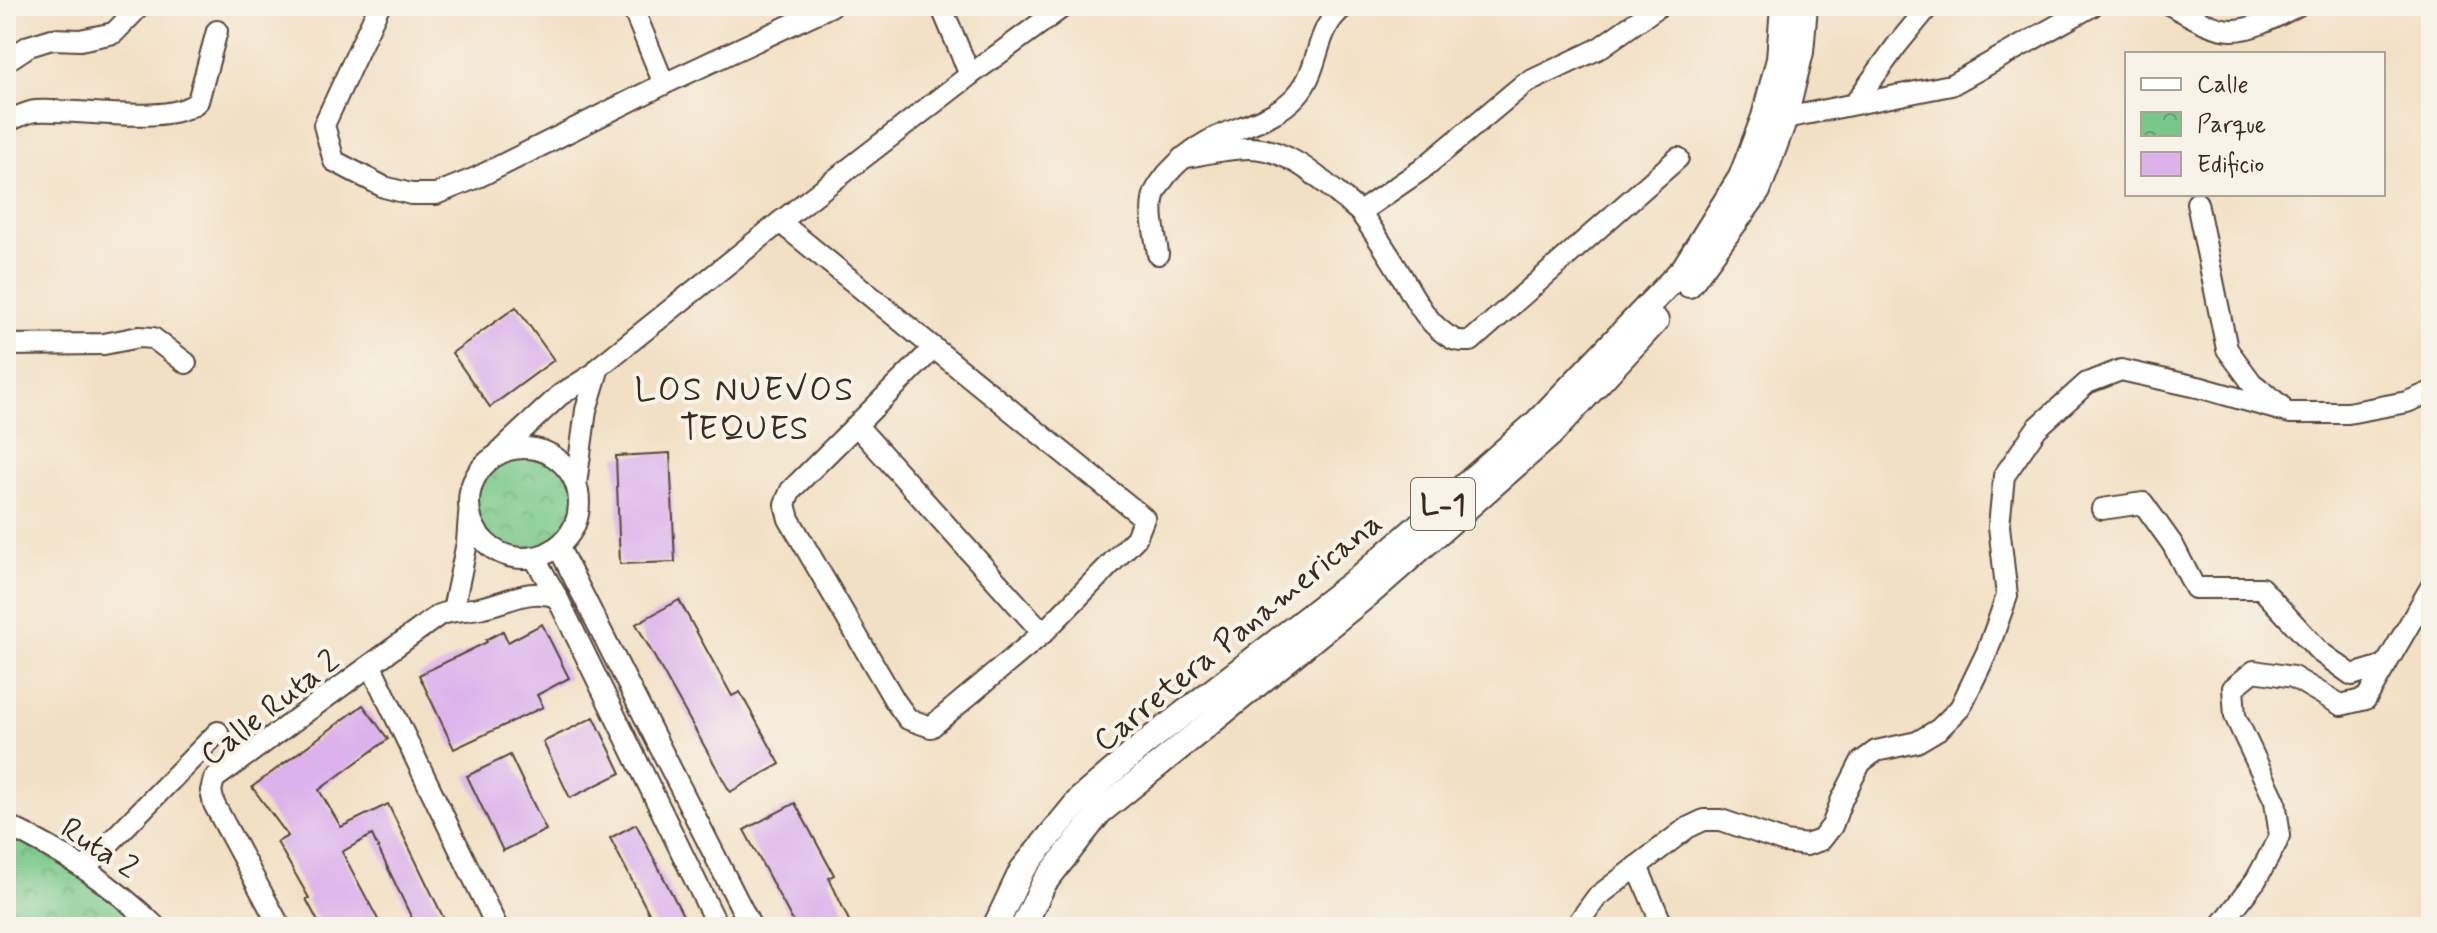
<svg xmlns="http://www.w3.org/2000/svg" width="2437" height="933" font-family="Mynerve,sans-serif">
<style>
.park{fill:url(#park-crowns);stroke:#597954;stroke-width:2}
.building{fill:#dcb1ec}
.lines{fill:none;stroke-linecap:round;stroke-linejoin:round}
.minor-casing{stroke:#564537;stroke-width:24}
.major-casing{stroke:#564537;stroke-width:28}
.minor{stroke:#fff;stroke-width:20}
.major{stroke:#fff;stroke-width:24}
.labels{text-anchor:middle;stroke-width:8;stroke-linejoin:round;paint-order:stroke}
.shield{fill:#f7f3e8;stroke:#73665b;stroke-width:2}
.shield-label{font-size:30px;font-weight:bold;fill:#3b2a1e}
.street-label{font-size:32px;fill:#3b2a1e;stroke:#f7f3e8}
.neighbourhood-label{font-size:34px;letter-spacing:2px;fill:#3b2a1e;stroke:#f7f3e8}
</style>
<defs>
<pattern id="park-crowns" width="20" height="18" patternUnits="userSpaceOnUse" patternTransform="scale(2)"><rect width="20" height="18" fill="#77c889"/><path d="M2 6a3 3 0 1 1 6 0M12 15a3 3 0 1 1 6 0" fill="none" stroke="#63a36f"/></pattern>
</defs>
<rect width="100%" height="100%" fill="#f7f3e8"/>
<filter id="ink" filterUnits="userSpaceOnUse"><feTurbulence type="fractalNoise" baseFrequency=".0125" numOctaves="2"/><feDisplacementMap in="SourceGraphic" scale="16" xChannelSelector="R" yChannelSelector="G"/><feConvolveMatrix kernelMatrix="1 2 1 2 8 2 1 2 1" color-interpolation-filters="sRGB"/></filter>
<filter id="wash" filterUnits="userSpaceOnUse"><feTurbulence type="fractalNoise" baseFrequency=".006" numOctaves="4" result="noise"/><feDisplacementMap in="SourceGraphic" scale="32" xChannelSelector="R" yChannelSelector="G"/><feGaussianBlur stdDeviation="1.8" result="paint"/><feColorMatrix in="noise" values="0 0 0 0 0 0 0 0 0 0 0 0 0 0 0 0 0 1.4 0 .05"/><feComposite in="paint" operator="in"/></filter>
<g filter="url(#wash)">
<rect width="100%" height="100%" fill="#f2e0c4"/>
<g class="park">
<path d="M514,449C558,446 593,482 572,525C564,540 549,548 534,557C519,554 505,552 492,543C474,530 466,500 475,479C482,463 499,454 514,449Z"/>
<polygon points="6,833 103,885 154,927 6,927"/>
</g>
<g id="blocks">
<g class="building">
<polygon points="516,307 554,360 490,407 452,353"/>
<polygon points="670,453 675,562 620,564 616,456"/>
<polygon points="679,600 732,696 740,692 780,764 730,792 636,624"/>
<polygon points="542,624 569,678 537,695 543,707 454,749 419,675 487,642 486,640 503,631 508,642"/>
<polygon points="363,705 388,739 319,790 341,827 388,804 445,921 432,927 416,927 372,835 342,852 382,927 321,927 306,899 309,898 277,842 288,836 252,787"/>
<polygon points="594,717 621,773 570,798 543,742"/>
<polygon points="510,755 546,830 503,851 467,776"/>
<polygon points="795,803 834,875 829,878 852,927 796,927 744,830"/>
<polygon points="636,824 689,927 656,927 610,838"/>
</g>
</g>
</g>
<g filter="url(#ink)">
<use href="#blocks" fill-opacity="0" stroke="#564537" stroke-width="2"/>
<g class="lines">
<g class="minor-casing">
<g id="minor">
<polyline points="379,6 324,125 334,161 384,187 411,194 436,194 478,177 664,84 831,6"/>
<polyline points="632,6 664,84"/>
<polyline points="941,6 970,75"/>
<path d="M2172,6C2189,15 2211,29 2231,30C2252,31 2279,15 2297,6"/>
<polyline points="6,61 29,46 52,39 80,40 114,33 140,6"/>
<polyline points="1855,103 1897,45 1929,6"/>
<polyline points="1785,118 1951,85 2092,6"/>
<path d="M6,122C16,118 26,112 36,111C75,108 172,127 198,101L217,31"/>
<path d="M1182,158C1204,154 1227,148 1249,148C1293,148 1328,187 1360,212L1421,170L1524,84L1598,49L1659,6"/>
<polyline points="2197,203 2227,349 2252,383 2280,405"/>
<path d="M1360,212C1372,229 1384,247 1395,265C1411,290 1424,324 1453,339C1458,342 1464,341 1471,341L1678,158"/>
<polyline points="780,222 934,348"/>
<path d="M1158,254C1156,237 1150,217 1153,200C1154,190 1162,181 1168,173C1179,161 1190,151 1205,143C1235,126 1273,122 1297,95C1322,67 1313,29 1345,6"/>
<polyline points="6,345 104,344 139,337 153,338 186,363"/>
<polygon points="934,348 1144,518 1136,538 1043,633 931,727 908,719 895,701 789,519 785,504 791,490"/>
<polyline points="857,426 1043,633"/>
<circle cx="524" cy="503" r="55"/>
<polyline points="500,451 560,395 595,373"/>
<polyline points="576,484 586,410 599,367 780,222 970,75 1064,6"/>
<polyline points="2102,509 2143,503 2173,545 2195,588 2261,588 2320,652 2352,675 2386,665"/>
<polyline points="558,546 751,927"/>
<polyline points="534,557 557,597 718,927"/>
<polyline points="453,610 467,543 469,515"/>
<polyline points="371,666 497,927"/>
<path d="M6,825C62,851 113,885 156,927"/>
<polyline points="1637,866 1663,927"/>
<polyline points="85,868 218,732"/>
<path d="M280,927L214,804L211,791L214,779L439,615C454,609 468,611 483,607C508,602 531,587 557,597"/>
<polyline points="1575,927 1597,897 1687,828 1704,820 1721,820 1785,842 1806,845 1821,840 1832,826 1842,799 1861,762 1876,751 1917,742 1939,729 1960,708 1987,652 2007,596 1999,526 2004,476 2037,428 2087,383 2121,370 2202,388 2290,413 2348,413 2407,402 2431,392"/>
<polyline points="2220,927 2256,880 2280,836 2275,801 2235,716 2233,688 2254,671 2293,677 2341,705 2366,699 2431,587"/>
</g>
</g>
<g class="major-casing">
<g id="major">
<polyline points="1689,285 1758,191 1785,118 1801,52 1805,6"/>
<polyline points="995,927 1022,870 1080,799 1144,744 1360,577 1537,422 1684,268 1741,177 1764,117 1779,59 1783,6"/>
<polyline points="1023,927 1044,883 1099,813 1371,592 1550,435 1656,321"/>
</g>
</g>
<use href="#minor" class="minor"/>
<use href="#major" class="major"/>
</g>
</g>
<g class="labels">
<rect class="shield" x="1411" y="478" width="64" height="52" rx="6"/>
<g class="shield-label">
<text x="1443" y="514">L-1</text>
</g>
<g class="street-label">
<text transform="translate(1237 631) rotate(-39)" y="11">Carretera Panamericana</text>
<text transform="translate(269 707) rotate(-38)" y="11">Calle Ruta 2</text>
<text transform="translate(100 847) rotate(33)" y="11">Ruta 2</text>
</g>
<g class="neighbourhood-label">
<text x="745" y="400">LOS NUEVOS<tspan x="745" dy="39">TEQUES</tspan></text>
</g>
</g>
<rect width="2437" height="933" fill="none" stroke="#f7f3e8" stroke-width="32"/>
<rect x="2125" y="52" width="260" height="144" fill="#f7f3e8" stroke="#aca397" stroke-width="2"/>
<rect x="2141" y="78" width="40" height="12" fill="#ffffff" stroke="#aca397" stroke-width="2"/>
<text x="2197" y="92" font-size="24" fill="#3b2a1e">Calle</text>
<rect x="2141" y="112" width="40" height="24" fill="url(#park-crowns)" stroke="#aca397" stroke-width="2"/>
<text x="2197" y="132" font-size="24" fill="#3b2a1e">Parque</text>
<rect x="2141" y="152" width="40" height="24" fill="#dcb1ec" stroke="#aca397" stroke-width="2"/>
<text x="2197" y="172" font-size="24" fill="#3b2a1e">Edificio</text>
</svg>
